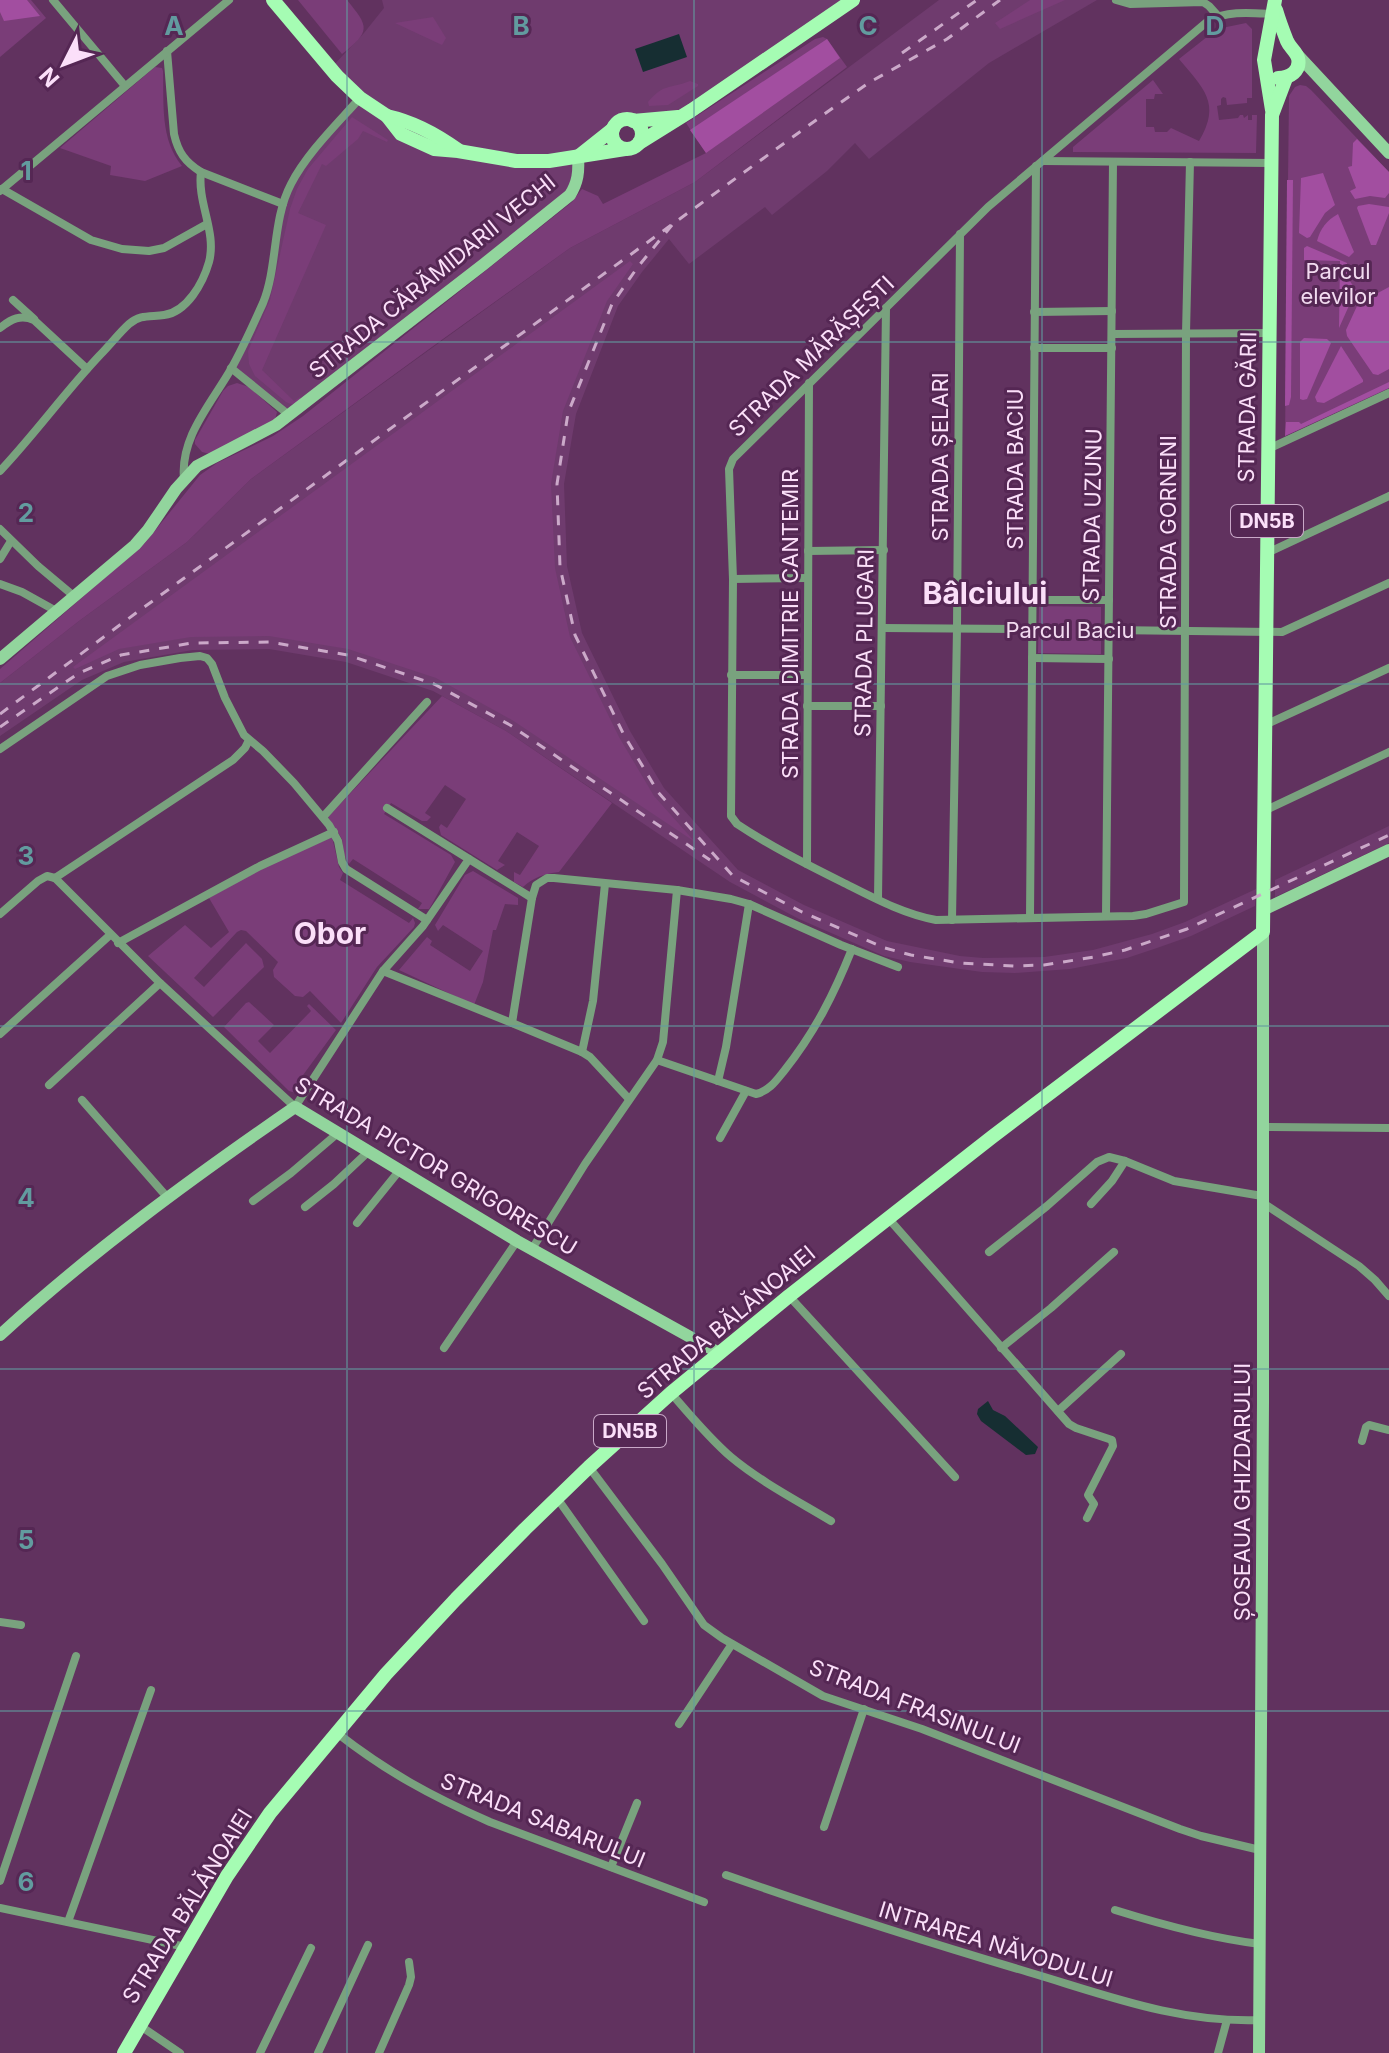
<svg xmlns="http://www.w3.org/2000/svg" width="1389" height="2053" font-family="Inter,sans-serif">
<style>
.built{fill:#6f3b6e}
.green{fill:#7a3d78}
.forest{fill:#a24ea0}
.water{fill:#162e32}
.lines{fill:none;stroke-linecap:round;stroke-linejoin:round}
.street{stroke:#79a27e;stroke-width:8}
.secondary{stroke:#92d59d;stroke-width:12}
.primary{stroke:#a5fcb3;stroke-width:14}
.rail{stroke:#cba9c9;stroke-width:3;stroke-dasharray:10 10;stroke-linecap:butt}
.grid{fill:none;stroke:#629b9f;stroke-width:2;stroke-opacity:0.55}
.labels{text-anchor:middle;stroke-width:6;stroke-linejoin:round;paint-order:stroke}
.shield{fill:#552754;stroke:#c9a8c8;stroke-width:2}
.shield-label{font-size:20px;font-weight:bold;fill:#fbdff9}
.park-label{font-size:22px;fill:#f2dbf0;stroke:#552754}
.street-label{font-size:22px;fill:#fbdff9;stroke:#552754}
.district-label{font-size:30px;font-weight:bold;fill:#fbdff9;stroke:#552754}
.grid-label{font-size:26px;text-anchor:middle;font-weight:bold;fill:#629b9f;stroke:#552754;stroke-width:6;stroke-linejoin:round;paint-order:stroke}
</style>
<rect width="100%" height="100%" fill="#61325f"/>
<g class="built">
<polygon points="382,0 840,0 845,6 683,115 623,118 619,120 577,157 575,187 289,415 231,369 263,302 290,185 360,98 331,68 364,33 384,8"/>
<polygon points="939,0 1097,0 989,63 869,159 855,143 827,171 772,215 765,207 689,264 669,239 642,272 618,306 576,414 564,484 567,566 582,633 630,731 664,788 738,870 804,905 887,941 960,956 983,958 1044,957 1093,950 1152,934 1185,922 1256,889 1255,906 1191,936 1157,948 1127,958 1070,969 1015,973 982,972 910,962 884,956 799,919 730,882 506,731 433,691 346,662 269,649 193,650 124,662 82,680 0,736 0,683 79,621 187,542 251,479 570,248 695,182"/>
<polygon points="1389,826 1389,843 1275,897 1275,880"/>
</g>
<g class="green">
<polygon points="0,0 31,0 46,18 0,57"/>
<path d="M298,0H347C369,27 371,31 342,54Z"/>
<polygon points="1030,0 1065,0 1000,29 995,23"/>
<polygon points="433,17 446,38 442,45 395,23"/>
<path d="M1246,23L1252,29V98H1247V103L1227,105L1226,98L1223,97L1221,99V105L1217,106L1219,120L1238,118L1240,115H1243L1244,118L1248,115V120H1252V115H1257L1256,153L1073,152V147L1153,80L1163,94H1155L1154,99H1146V127H1154L1155,132H1167L1171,128L1199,141C1222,103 1203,88 1179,59L1217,29Z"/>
<polygon points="823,37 827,39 847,67 695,182 570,248 436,344 251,479 187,542 79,621 0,683 0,669 145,543 200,475 217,463 273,436 303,416 572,202 582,189 598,196 603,204 706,153 686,123 815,39"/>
<path d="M155,67L162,68L163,71C164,104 160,139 182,166L145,181L110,175L111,166L60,148Z"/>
<path d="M690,81L698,84V86L668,105L649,106L648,102C664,83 670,89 690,81Z"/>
<polygon points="1300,85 1306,86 1311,90 1389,172 1389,388 1285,436 1289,96 1295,87"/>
<path d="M352,117L388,140L387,142L363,131L358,139L326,166L322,164L298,213L326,225L262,370L294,401L300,397L302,401C296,405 292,405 286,402L255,376L249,364L248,351L270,300L290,209L297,189L308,169Z"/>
<polygon points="630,261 633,264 607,301 563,411 551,484 555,568 570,637 619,737 654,796 695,842 512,720 436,678 348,649 269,636 191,637 119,649 75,669 73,667"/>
<polygon points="237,383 249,387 277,412 275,420 210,454 202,452 195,444 195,440 223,391 228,386"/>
<polygon points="1039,606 1101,607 1101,654 1038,653"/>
<path d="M442,696L506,731L612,803L559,872C544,874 534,877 523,887L514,882V872L520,875L539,846L517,832L498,861L505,865L497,870L441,835L439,827L441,824L447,828L466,799L445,785L425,813L431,817L427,821H422L391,803L384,814L451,855L455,862L432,904L429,909H418L422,903L353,859L349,864L344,855L342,839L328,817Z"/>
<polygon points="332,837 339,867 343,873 340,880 409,923 413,918 415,923 414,927 377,967 341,1023 310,991 303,997 295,996 274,977 273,970 278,962 246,931 241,930 237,932 194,978 204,987 246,943 262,959 264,967 213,1017 148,956 185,925 211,948 229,932 209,898 262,868"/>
<polygon points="473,871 518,898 518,905 505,904 496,930 493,930 483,982 474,1005 399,970 427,937 432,941 430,945 470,971 483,951 443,925 438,931 435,925 465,875"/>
<polygon points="249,1002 274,1025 258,1041 270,1053 311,1011 307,1006 309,1004 336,1030 295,1086 299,1089 296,1093 289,1091 224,1027 246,1003"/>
</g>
<g class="forest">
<polygon points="0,0 27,0 40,16 4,21 0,12"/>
<polygon points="827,39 840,58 706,153 690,130"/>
<polygon points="1357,139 1389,172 1389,193 1385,198 1370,196 1355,199 1350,191 1356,188 1348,167 1352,166 1353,143"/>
<polygon points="1323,173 1335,205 1325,213 1310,237 1307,238 1299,233 1301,178"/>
<polygon points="1287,180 1293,180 1291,397 1289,405 1285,406"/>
<polygon points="1369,204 1389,207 1389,213 1376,245 1371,245 1357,208 1358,206"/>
<path d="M1338,214L1354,252L1349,257L1317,241C1320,229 1327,220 1338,214Z"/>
<polygon points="1307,246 1347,263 1347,277 1356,290 1339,328 1340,261 1304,260 1304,248"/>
<polygon points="1389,287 1389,369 1378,375 1373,374 1347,336 1346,330 1363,293 1376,294"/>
<polygon points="1304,338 1327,339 1331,343 1307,399 1303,400 1300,399 1300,342"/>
<polygon points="1341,346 1363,380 1363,382 1324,403 1317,402 1315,397"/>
<polygon points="1389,382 1389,388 1285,436 1286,422 1299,422 1301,424"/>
</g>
<g class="water">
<polygon points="679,34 687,57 643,72 635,49"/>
<polygon points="988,1401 993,1410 1005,1416 1038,1447 1035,1454 1026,1455 981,1421 977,1414 978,1409"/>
</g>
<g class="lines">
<g class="street">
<polyline points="53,0 125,86"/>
<polyline points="1116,0 1130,4 1203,2 1209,6 1218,16"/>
<path d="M167,51L174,134C178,152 185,162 201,172L283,204"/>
<polyline points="1043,161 1271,163"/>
<path d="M1190,162L1186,333L1184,902L1146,914L1133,916L936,920C903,914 872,897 842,882C806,864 770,846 737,824L731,816L733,579L729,469L733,459L988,207L1208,21C1227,10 1253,13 1273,14"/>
<polyline points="2,189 91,240 122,249 149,251 164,248 207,224"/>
<polyline points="0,191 229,0"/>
<polyline points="13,300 34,319"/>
<polyline points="1034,312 1112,311"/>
<path d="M0,328C11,319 21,314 34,320L87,369"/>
<polyline points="1112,334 1270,333"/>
<polyline points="1034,348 1112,348"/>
<polyline points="231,368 289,415"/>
<polyline points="1268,449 1389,393"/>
<path d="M0,471C35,434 65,392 100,355C110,345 119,333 129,324C140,314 151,317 164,315C187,312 203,283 209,262C217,232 197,203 201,172"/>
<path d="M184,479C180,437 211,404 231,369C243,348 253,325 263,303C278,266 272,220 291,184C307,153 337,124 360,98"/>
<polyline points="0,529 38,566 75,597"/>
<polyline points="808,551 884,550"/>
<polyline points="1267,553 1389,496"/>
<polyline points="0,559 11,541"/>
<polyline points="733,579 807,578"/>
<polyline points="0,584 22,592 58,612"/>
<polyline points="1032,600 1109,600"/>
<polyline points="882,628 1032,629"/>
<polyline points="1109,630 1282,632 1389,583"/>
<polyline points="1032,658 1109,659"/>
<polyline points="731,675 806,675"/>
<polyline points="807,706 881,706"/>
<polyline points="1265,725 1389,668"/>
<polyline points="0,749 107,676 140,665 180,658 200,656 207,658 212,664 225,698 244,735 263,751 294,783 329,825 338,841 342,862 346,869 427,920"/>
<polyline points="1264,811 1389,752"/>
<polyline points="323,817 427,702"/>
<polyline points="469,859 532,898 536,885 547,878 554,878 677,890 731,899 749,904 841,945 898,967"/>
<polyline points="807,864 809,383"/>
<polyline points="55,878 160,983 295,1107 383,971 423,926 469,859 387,808"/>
<polyline points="55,878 233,760 245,748 249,740"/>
<polyline points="532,898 512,1023 582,1052 590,1057 629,1099"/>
<polyline points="878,899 886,308"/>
<polyline points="0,914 38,881 47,876 55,878"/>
<polyline points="1106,916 1113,162"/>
<polyline points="1030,917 1036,166"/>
<polyline points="952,920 957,628 960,234"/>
<polyline points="118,943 260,866 334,832"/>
<polyline points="383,971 512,1023"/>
<polyline points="0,1034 110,935"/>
<polyline points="582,1052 593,1001 605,884"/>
<path d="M657,1060L756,1094C769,1091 776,1081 784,1071C815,1032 834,994 852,949"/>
<polyline points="718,1081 726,1047 749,904"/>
<polyline points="49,1085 160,983"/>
<polyline points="82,1100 167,1197"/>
<polyline points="1262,1127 1389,1128"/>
<polyline points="720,1138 746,1091"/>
<polyline points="253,1201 291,1173 338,1133"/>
<polyline points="1263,1203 1359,1266 1375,1280 1389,1296"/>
<polyline points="1091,1204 1112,1181 1125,1161"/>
<polyline points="305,1207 334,1184 369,1151"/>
<polyline points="888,1218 1069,1424 1076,1428 1112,1440 1113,1446 1088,1495 1094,1504 1087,1518"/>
<polyline points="357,1223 399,1171"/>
<polyline points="532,1249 585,1164 657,1060 663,1042 677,890"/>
<polyline points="989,1252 1047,1206 1097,1162 1109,1157 1125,1161 1174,1181 1262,1196"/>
<polyline points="789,1296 955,1477"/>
<polyline points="444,1348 517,1241"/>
<polyline points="1001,1348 1051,1308 1114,1252"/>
<path d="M671,1393C690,1415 709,1438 731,1457C761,1482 798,1501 831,1521"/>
<polyline points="1058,1411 1121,1354"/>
<polyline points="1362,1441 1366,1427 1369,1425 1389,1430"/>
<polyline points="589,1467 662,1564 704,1625 722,1638 823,1696 922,1729 1180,1829 1201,1836 1260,1850"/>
<polyline points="557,1498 644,1621"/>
<polyline points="0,1622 21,1625"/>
<polyline points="679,1724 732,1644"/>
<path d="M337,1733C387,1772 431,1796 490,1822L704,1902"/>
<polyline points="824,1827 864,1709"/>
<polyline points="611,1867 637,1803"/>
<path d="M726,1875C826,1910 927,1942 1028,1972C1106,1995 1177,2023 1260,2020"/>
<polyline points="0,1881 76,1656"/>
<polyline points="0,1908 186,1947"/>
<path d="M1115,1910C1163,1925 1210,1938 1260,1944"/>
<polyline points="68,1922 151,1690"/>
<polyline points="139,2025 180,2053"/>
<polyline points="260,2053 311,1948"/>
<polyline points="318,2053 368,1945"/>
<polyline points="379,2053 409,1985 411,1977 409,1962"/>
<polyline points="1218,2053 1227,2020"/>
</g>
<g class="secondary">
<polyline points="1296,53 1389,153"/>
<path d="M0,659L135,545L148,530L176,489L197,466L276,425L484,264L570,195C578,182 579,172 578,157"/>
<polyline points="1263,910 1389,850"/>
<path d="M0,1335C92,1251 192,1178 295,1107L517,1241L719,1353"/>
<polyline points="1259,2053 1263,1403 1263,932"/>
</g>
<g class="primary">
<polyline points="273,0 337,76 360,98 387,116 401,134 434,149 458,151 516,161 549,161 625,149"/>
<path d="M1276,10C1279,20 1283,31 1287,41C1290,48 1296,51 1298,58C1301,71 1290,78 1278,78"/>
<polyline points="1272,110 1264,60 1275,0"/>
<path d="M387,116C414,122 436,134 458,150"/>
<circle cx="627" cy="134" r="15"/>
<polyline points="633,121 678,117"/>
<polyline points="639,143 692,110 853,0"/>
<polyline points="579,156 613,129"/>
<polyline points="124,2053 227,1876 270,1813 386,1674 456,1599 525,1529 589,1467 671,1393 789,1296 992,1137 1263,932 1272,115 1286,78"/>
</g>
<g class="rail">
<polyline points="902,53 977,0"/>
<polyline points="672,225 637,268 612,304 568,413 557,484 560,567 575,635 624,735 658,792 733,876 802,912 885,948 911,955 960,963 1014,966 1044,965 1094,957 1125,950 1187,929 1389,835"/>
<polyline points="0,714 136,613 830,110 870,82 947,39 1000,0"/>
<polyline points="0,727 79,673 121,655 192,643 269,642 348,655 434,684 510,725 710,860"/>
</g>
</g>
<path class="grid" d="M347,0V2053M694,0V2053M1042,0V2053M0,342H1389M0,684H1389M0,1026H1389M0,1369H1389M0,1711H1389"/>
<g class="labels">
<g class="shield">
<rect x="1231" y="505" width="72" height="32" rx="6"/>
<rect x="594" y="1415" width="72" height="32" rx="6"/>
</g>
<g class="shield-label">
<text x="1267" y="528">DN5B</text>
<text x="630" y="1438">DN5B</text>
</g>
<g class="park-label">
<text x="1338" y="279">Parcul<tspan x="1338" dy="25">elevilor</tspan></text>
<text x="1070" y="638">Parcul Baciu</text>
</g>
<g class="street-label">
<text transform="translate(432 276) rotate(-39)" y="8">STRADA CĂRĂMIDARII VECHI</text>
<text transform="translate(811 356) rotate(-44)" y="8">STRADA MĂRĂȘEȘTI</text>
<text transform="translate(1247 407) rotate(-89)" y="8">STRADA GĂRII</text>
<text transform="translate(940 457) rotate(-90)" y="8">STRADA ȘELARI</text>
<text transform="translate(1015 469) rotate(-90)" y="8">STRADA BACIU</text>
<text transform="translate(1092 515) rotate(-89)" y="8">STRADA UZUNU</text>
<text transform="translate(1168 532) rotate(-90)" y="8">STRADA GORNENI</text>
<text transform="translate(790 624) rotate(-90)" y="8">STRADA DIMITRIE CANTEMIR</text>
<text transform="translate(864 643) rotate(-89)" y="8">STRADA PLUGARI</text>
<text transform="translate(436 1166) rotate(31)" y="8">STRADA PICTOR GRIGORESCU</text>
<text transform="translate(726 1322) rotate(-40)" y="8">STRADA BĂLĂNOAIEI</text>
<text transform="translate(1242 1492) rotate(-90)" y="8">ȘOSEAUA GHIZDARULUI</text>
<text transform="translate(915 1706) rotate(21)" y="8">STRADA FRASINULUI</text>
<text transform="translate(543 1820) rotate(22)" y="8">STRADA SABARULUI</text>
<text transform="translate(187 1906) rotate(-58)" y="8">STRADA BĂLĂNOAIEI</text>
<text transform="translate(996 1944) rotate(17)" y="8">INTRAREA NĂVODULUI</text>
</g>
<g class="district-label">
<text x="985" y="604">Bâlciului</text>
<text x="330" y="944">Obor</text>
</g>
</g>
<g class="grid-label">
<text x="174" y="35">A</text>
<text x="521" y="35">B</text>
<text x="868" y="35">C</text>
<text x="1215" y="35">D</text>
<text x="26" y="180">1</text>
<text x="26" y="522">2</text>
<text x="26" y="865">3</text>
<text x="26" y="1207">4</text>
<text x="26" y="1549">5</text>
<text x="26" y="1891">6</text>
</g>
<g transform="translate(64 64) rotate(228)" stroke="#552754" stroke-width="6" paint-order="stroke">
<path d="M0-6L14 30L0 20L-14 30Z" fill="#fbdff9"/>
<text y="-12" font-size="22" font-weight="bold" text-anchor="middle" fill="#fbdff9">N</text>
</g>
</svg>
